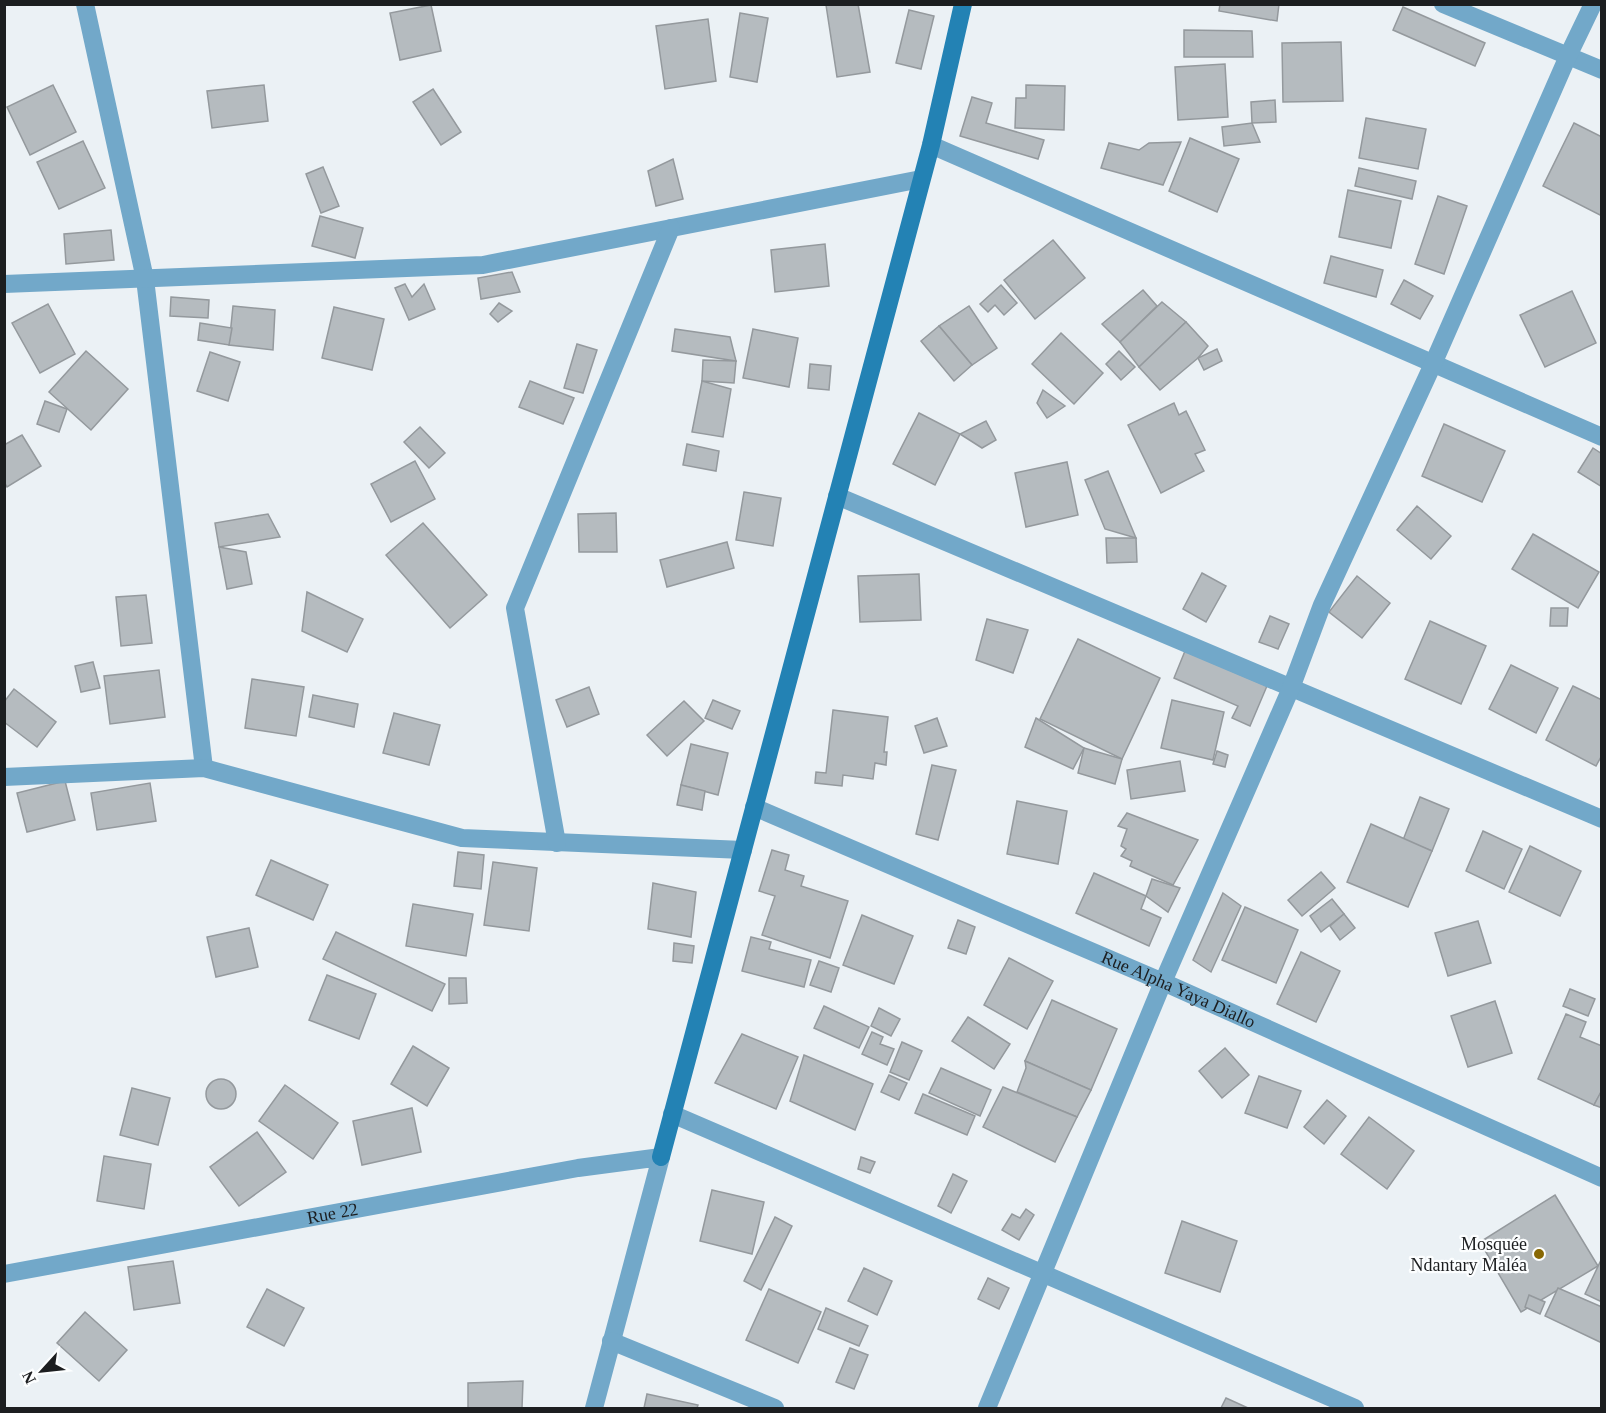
<svg xmlns="http://www.w3.org/2000/svg" width="1606" height="1413" font-family="'Times New Roman',serif">
<style>
.building{fill:#b5bbbf;stroke:#94999d;stroke-width:1.5}
.lines{fill:none;stroke-linecap:round;stroke-linejoin:round}
.street{stroke:#72a8c9;stroke-width:18}
.secondary{stroke:#2382b4;stroke-width:18}
.poi-dot{fill:#886804;stroke:#fcfeff;stroke-width:2}
.labels{text-anchor:middle;stroke-width:4.5;stroke-linejoin:round;paint-order:stroke}
.street-label{font-size:18px;fill:#1c1e20;stroke:#fcfeff}
.poi-label{font-size:18px;fill:#1c1e20;stroke:#fcfeff;text-anchor:end}
</style>
<rect width="100%" height="100%" fill="#ebf1f5"/>
<g class="building">
<polygon points="858,4 870,72 837,77 826,5"/>
<polygon points="1220,4 1279,4 1277,21 1219,11"/>
<polygon points="431,5 441,51 400,60 390,13"/>
<polygon points="1403,7 1485,43 1475,66 1393,30"/>
<polygon points="909,10 934,16 921,69 896,63"/>
<polygon points="740,13 768,18 757,82 730,77"/>
<polygon points="708,19 716,81 665,89 656,26"/>
<polygon points="1184,30 1252,31 1253,57 1184,57"/>
<polygon points="1341,42 1343,101 1283,102 1282,43"/>
<polygon points="1225,64 1228,117 1178,120 1175,67"/>
<polygon points="53,85 76,132 30,155 7,107"/>
<polygon points="264,85 268,121 212,128 207,91"/>
<polygon points="1026,85 1065,86 1064,130 1015,128 1016,98 1026,98"/>
<polygon points="433,89 461,132 441,145 413,102"/>
<polygon points="972,97 992,103 986,123 1044,140 1038,159 960,136"/>
<polygon points="1275,100 1276,122 1252,123 1251,102"/>
<polygon points="1366,118 1426,129 1418,169 1359,158"/>
<polygon points="1252,123 1260,142 1224,146 1222,127"/>
<polygon points="1574,123 1602,137 1602,211 1600,215 1543,186"/>
<polygon points="1190,138 1239,159 1217,212 1169,191"/>
<polygon points="83,141 105,188 59,209 37,162"/>
<polygon points="1181,142 1163,185 1101,168 1109,143 1139,150 1149,143"/>
<polygon points="673,159 683,199 656,206 648,171"/>
<polygon points="323,167 339,206 321,213 306,174"/>
<polygon points="1359,168 1416,181 1412,199 1355,186"/>
<polygon points="1348,190 1401,201 1391,248 1339,237"/>
<polygon points="1438,196 1467,206 1444,274 1415,264"/>
<polygon points="320,216 363,228 355,258 312,246"/>
<polygon points="111,230 114,260 66,264 64,234"/>
<polygon points="1053,240 1085,278 1035,319 1004,280"/>
<polygon points="825,244 829,286 775,292 771,250"/>
<polygon points="1331,256 1383,270 1376,297 1324,283"/>
<polygon points="512,272 520,292 481,299 478,278"/>
<polygon points="1404,280 1433,296 1420,319 1391,304"/>
<polygon points="405,284 412,297 424,284 435,309 409,320 395,288"/>
<polygon points="1001,285 1017,303 1004,315 995,305 988,312 980,304"/>
<polygon points="1143,290 1157,306 1120,342 1102,324"/>
<polygon points="1572,291 1596,343 1545,367 1520,315"/>
<polygon points="171,297 209,300 208,318 170,316"/>
<polygon points="1162,302 1186,322 1139,367 1120,342"/>
<polygon points="499,303 512,311 498,322 490,314"/>
<polygon points="48,304 75,354 40,373 12,323"/>
<polygon points="233,306 275,310 273,350 229,345"/>
<polygon points="969,306 997,348 972,365 939,326"/>
<polygon points="334,307 384,319 372,370 322,358"/>
<polygon points="1186,322 1208,346 1198,358 1160,390 1139,367"/>
<polygon points="200,323 232,328 229,345 198,340"/>
<polygon points="939,326 972,365 954,381 921,341"/>
<polygon points="675,329 730,337 736,361 672,351"/>
<polygon points="753,329 798,338 789,387 743,378"/>
<polygon points="1061,333 1103,373 1074,404 1032,364"/>
<polygon points="577,344 597,350 583,393 564,388"/>
<polygon points="1217,349 1222,361 1204,370 1198,358"/>
<polygon points="86,351 128,389 91,430 49,392"/>
<polygon points="1119,351 1135,367 1121,380 1106,364"/>
<polygon points="210,352 240,362 228,401 197,391"/>
<polygon points="703,360 736,361 734,383 702,381"/>
<polygon points="810,364 831,366 829,390 808,388"/>
<polygon points="530,381 574,398 563,424 519,407"/>
<polygon points="702,381 731,389 723,437 692,432"/>
<polygon points="1043,390 1065,406 1047,418 1037,403"/>
<polygon points="45,401 67,409 59,432 37,424"/>
<polygon points="1174,403 1179,415 1186,411 1205,450 1195,454 1204,471 1161,493 1128,425"/>
<polygon points="919,413 960,434 935,485 893,464"/>
<polygon points="986,421 996,440 982,448 960,434"/>
<polygon points="1444,424 1505,451 1482,502 1422,476"/>
<polygon points="420,427 445,453 429,468 404,442"/>
<polygon points="22,435 41,466 7,487 4,482 4,445"/>
<polygon points="687,444 719,451 716,471 683,465"/>
<polygon points="1593,448 1602,454 1602,487 1578,472"/>
<polygon points="415,461 435,499 391,522 371,484"/>
<polygon points="1067,462 1078,515 1026,527 1015,473"/>
<polygon points="1108,471 1136,538 1105,529 1085,480"/>
<polygon points="744,492 781,498 773,546 736,540"/>
<polygon points="1417,506 1451,536 1431,559 1397,530"/>
<polygon points="616,513 617,552 579,552 578,514"/>
<polygon points="268,514 280,537 219,547 215,523"/>
<polygon points="423,523 487,595 450,628 386,555"/>
<polygon points="1533,534 1599,572 1578,608 1512,569"/>
<polygon points="1106,538 1136,538 1137,562 1107,563"/>
<polygon points="727,542 734,568 667,587 660,560"/>
<polygon points="219,547 246,552 252,584 227,589"/>
<polygon points="1202,573 1226,586 1206,622 1183,609"/>
<polygon points="919,574 921,620 860,622 858,576"/>
<polygon points="1357,576 1390,603 1362,638 1329,612"/>
<polygon points="307,592 363,619 347,652 302,631"/>
<polygon points="146,595 152,643 121,646 116,597"/>
<polygon points="1551,608 1568,608 1567,626 1550,626"/>
<polygon points="1270,616 1289,624 1278,649 1259,642"/>
<polygon points="987,619 1028,630 1013,673 976,660"/>
<polygon points="1430,621 1486,646 1461,704 1405,679"/>
<polygon points="1078,639 1160,678 1122,759 1040,719"/>
<polygon points="1185,651 1267,686 1250,726 1232,718 1238,706 1174,678"/>
<polygon points="93,662 100,688 81,692 75,666"/>
<polygon points="1511,665 1558,688 1536,733 1489,709"/>
<polygon points="159,670 165,717 110,724 104,676"/>
<polygon points="252,679 304,687 296,736 245,728"/>
<polygon points="1573,686 1602,700 1602,755 1596,766 1546,740"/>
<polygon points="589,687 599,714 567,727 556,700"/>
<polygon points="14,689 56,722 37,747 4,722 4,702"/>
<polygon points="313,695 358,704 354,727 309,717"/>
<polygon points="713,700 740,711 732,729 705,718"/>
<polygon points="1172,700 1224,712 1213,760 1161,748"/>
<polygon points="684,701 704,721 667,756 647,735"/>
<polygon points="833,710 888,717 884,752 887,752 886,765 875,763 873,779 843,775 842,786 815,783 816,772 826,773"/>
<polygon points="394,713 440,725 429,765 383,753"/>
<polygon points="937,718 947,746 924,753 915,726"/>
<polygon points="1036,718 1084,748 1073,769 1025,747"/>
<polygon points="691,744 728,753 718,795 681,785"/>
<polygon points="1084,748 1122,759 1115,784 1078,773"/>
<polygon points="1217,751 1228,755 1225,767 1213,764"/>
<polygon points="1180,761 1185,791 1131,799 1127,770"/>
<polygon points="932,765 956,770 938,840 916,834"/>
<polygon points="65,781 75,820 27,832 17,793"/>
<polygon points="150,783 156,821 97,830 91,793"/>
<polygon points="681,785 705,791 702,810 677,805"/>
<polygon points="1420,797 1449,809 1432,851 1403,840"/>
<polygon points="1017,801 1067,811 1058,864 1007,854"/>
<polygon points="1127,813 1198,840 1173,885 1130,866 1132,861 1121,856 1126,849 1121,846 1127,829 1118,826"/>
<polygon points="1371,824 1432,851 1408,907 1347,882"/>
<polygon points="1483,831 1522,849 1504,889 1466,871"/>
<polygon points="1530,846 1581,871 1560,916 1509,892"/>
<polygon points="772,850 789,855 785,870 804,876 801,886 848,901 830,958 762,935 775,896 759,891"/>
<polygon points="458,852 484,855 481,889 454,886"/>
<polygon points="271,860 328,885 313,920 256,895"/>
<polygon points="493,862 537,868 529,931 484,925"/>
<polygon points="1321,872 1335,888 1302,916 1288,900"/>
<polygon points="1094,873 1146,896 1141,909 1161,918 1149,946 1076,913"/>
<polygon points="1152,879 1180,888 1168,912 1146,896"/>
<polygon points="653,883 696,892 691,937 648,929"/>
<polygon points="1223,893 1241,906 1211,972 1193,960"/>
<polygon points="1332,899 1344,914 1321,932 1310,916"/>
<polygon points="413,904 473,914 466,956 406,946"/>
<polygon points="1245,907 1298,930 1276,983 1222,960"/>
<polygon points="1344,914 1355,928 1340,940 1330,926"/>
<polygon points="862,915 913,936 894,984 843,965"/>
<polygon points="958,920 975,927 966,954 948,948"/>
<polygon points="1478,921 1491,963 1448,976 1435,933"/>
<polygon points="249,928 258,967 216,977 207,937"/>
<polygon points="336,932 445,984 432,1011 323,959"/>
<polygon points="751,937 771,942 769,949 811,960 804,987 742,971"/>
<polygon points="674,943 694,946 692,963 673,961"/>
<polygon points="1301,952 1340,971 1316,1022 1277,1004"/>
<polygon points="1009,958 1053,981 1027,1029 984,1005"/>
<polygon points="819,961 839,968 831,992 810,985"/>
<polygon points="327,975 376,994 359,1039 309,1020"/>
<polygon points="449,978 466,978 467,1003 449,1004"/>
<polygon points="1570,989 1595,999 1588,1016 1563,1006"/>
<polygon points="1052,1000 1117,1029 1091,1090 1025,1061"/>
<polygon points="1495,1001 1512,1053 1468,1067 1451,1016"/>
<polygon points="824,1006 869,1027 859,1048 814,1028"/>
<polygon points="879,1008 900,1019 891,1036 871,1026"/>
<polygon points="1566,1014 1586,1022 1580,1037 1602,1046 1602,1090 1594,1105 1538,1079"/>
<polygon points="968,1017 1010,1044 994,1069 952,1041"/>
<polygon points="872,1032 883,1037 880,1044 894,1049 887,1065 862,1054"/>
<polygon points="742,1034 798,1057 776,1109 715,1083"/>
<polygon points="902,1042 922,1051 909,1080 890,1072"/>
<polygon points="413,1046 449,1068 427,1106 391,1084"/>
<polygon points="1225,1048 1249,1075 1222,1098 1199,1071"/>
<polygon points="804,1055 873,1084 855,1130 790,1101"/>
<polygon points="1025,1061 1091,1090 1077,1117 1017,1092 1026,1068"/>
<polygon points="941,1068 991,1090 980,1116 929,1093"/>
<polygon points="889,1075 907,1083 899,1100 881,1092"/>
<polygon points="1259,1076 1301,1091 1287,1128 1245,1113"/>
<circle cx="221" cy="1094" r="15"/>
<polygon points="285,1085 338,1123 313,1159 259,1121"/>
<polygon points="1003,1087 1077,1117 1055,1162 983,1127"/>
<polygon points="132,1088 170,1098 158,1145 120,1135"/>
<polygon points="1602,1090 1602,1108 1594,1105"/>
<polygon points="923,1094 975,1116 967,1135 915,1113"/>
<polygon points="1327,1100 1346,1116 1324,1144 1304,1127"/>
<polygon points="412,1108 421,1152 362,1165 353,1121"/>
<polygon points="1369,1117 1414,1151 1387,1189 1341,1154"/>
<polygon points="257,1132 286,1172 239,1206 210,1167"/>
<polygon points="104,1156 151,1164 144,1209 97,1201"/>
<polygon points="861,1157 875,1162 870,1173 858,1169"/>
<polygon points="953,1174 967,1181 951,1213 938,1206"/>
<polygon points="712,1190 764,1202 752,1254 700,1241"/>
<polygon points="1555,1195 1598,1266 1521,1312 1480,1242"/>
<polygon points="1026,1209 1034,1215 1019,1240 1002,1230 1012,1214 1020,1218"/>
<polygon points="775,1217 792,1226 761,1290 744,1281"/>
<polygon points="1182,1221 1237,1241 1220,1292 1165,1273"/>
<polygon points="1601,1260 1602,1260 1602,1302 1585,1294"/>
<polygon points="173,1261 180,1303 134,1310 128,1267"/>
<polygon points="864,1268 892,1281 877,1315 848,1301"/>
<polygon points="988,1278 1009,1288 999,1309 978,1299"/>
<polygon points="1558,1288 1602,1307 1602,1343 1545,1316"/>
<polygon points="267,1289 304,1308 284,1346 247,1327"/>
<polygon points="769,1289 821,1312 798,1363 746,1340"/>
<polygon points="1529,1295 1545,1302 1540,1314 1525,1307"/>
<polygon points="826,1308 868,1326 859,1346 818,1329"/>
<polygon points="85,1312 127,1350 99,1381 57,1343"/>
<polygon points="850,1348 868,1355 854,1389 836,1382"/>
<polygon points="523,1381 522,1408 468,1408 468,1383"/>
<polygon points="647,1394 698,1405 697,1408 644,1408"/>
<polygon points="1226,1398 1248,1408 1221,1408"/>
</g>
<g class="lines">
<g class="street">
<polyline points="85,4 145,279 204,768"/>
<polyline points="1443,4 1602,70"/>
<polyline points="931,145 1602,437"/>
<polyline points="4,284 483,265 921,179"/>
<polyline points="837,496 1602,819"/>
<polyline points="4,777 204,768 462,838 743,850"/>
<path id="s1" d="M754,807L1163,982L1602,1178"/>
<polyline points="557,843 515,608 671,228"/>
<polyline points="672,1114 1355,1408"/>
<path id="s2" d="M4,1274L578,1168L661,1157L594,1408"/>
<polyline points="611,1341 775,1408"/>
<polyline points="987,1408 1163,982 1291,688 1322,605 1433,364 1568,56 1593,4"/>
</g>
<polyline class="secondary" points="661,1157 931,145 963,4"/>
</g>
<circle class="poi-dot" cx="1539" cy="1254" r="6"/>
<g class="labels">
<g class="street-label">
<text dy="6" stroke="none"><textPath href="#s1" startOffset="462">Rue Alpha Yaya Diallo</textPath></text>
<text dy="6" stroke="none"><textPath href="#s2" startOffset="334">Rue 22</textPath></text>
</g>
<g class="poi-label">
<text x="1527" y="1250">Mosquée<tspan x="1527" dy="21">Ndantary Maléa</tspan></text>
</g>
</g>
<rect width="1606" height="1413" fill="none" stroke="#1c1e20" stroke-width="12"/>
<g transform="translate(42 1371) rotate(243)" stroke="#fcfeff" stroke-width="4.5" paint-order="stroke">
<path d="M0-4.5L10 22L0 15L-10 22Z" fill="#1c1e20"/>
<text y="-9" font-size="16" font-weight="bold" text-anchor="middle" fill="#1c1e20">N</text>
</g>
</svg>
